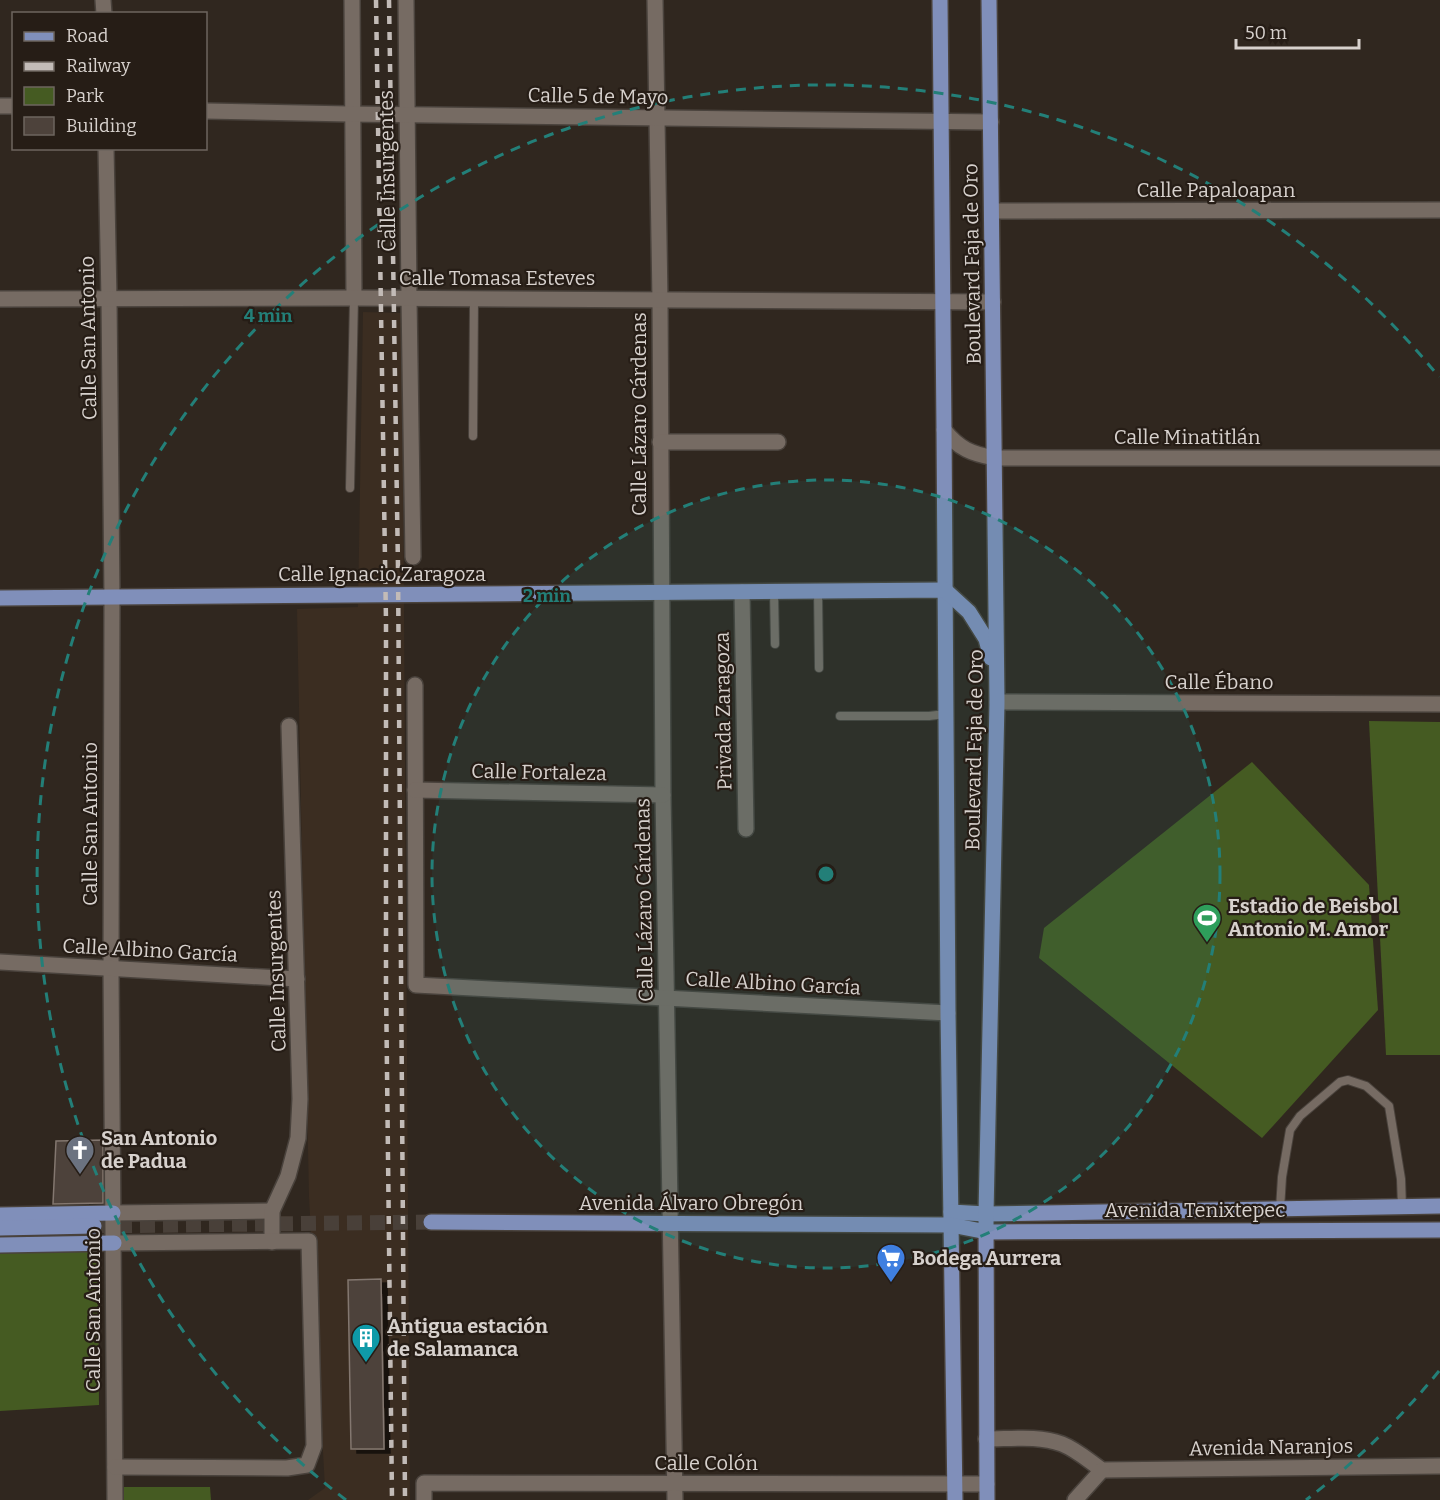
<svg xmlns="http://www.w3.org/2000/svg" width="1440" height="1500" font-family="Bitter,serif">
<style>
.built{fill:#3b2d21}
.green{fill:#455b22}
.building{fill:#4d423b;stroke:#83776f;stroke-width:1.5;filter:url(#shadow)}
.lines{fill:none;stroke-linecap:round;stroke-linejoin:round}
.primary-tunnel{stroke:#494039;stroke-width:15;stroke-dasharray:15 8;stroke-linecap:butt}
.service-casing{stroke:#49423c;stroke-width:10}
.minor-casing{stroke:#49423c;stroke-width:18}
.primary-casing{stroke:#49423c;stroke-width:18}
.service{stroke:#766b63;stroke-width:8}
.minor{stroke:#766b63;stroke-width:15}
.primary{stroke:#808fba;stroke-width:15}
.rail{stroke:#c2bbb7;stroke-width:4.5;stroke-dasharray:8 8;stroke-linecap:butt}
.ring{fill:none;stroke:#237f78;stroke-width:3;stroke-dasharray:10 8}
.labels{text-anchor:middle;stroke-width:4.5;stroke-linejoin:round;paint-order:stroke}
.street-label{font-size:20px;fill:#d7d1cd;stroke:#261d16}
.poi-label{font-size:20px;font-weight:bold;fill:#d7d1cd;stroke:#261d16;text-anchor:start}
.centre{fill:#237f78;stroke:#261d16;stroke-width:3}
.ring-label{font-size:18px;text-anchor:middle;font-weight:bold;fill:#237f78;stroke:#261d16;stroke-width:4.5;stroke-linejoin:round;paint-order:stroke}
</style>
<defs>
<filter id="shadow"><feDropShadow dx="6" dy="4" stdDeviation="0" flood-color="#0009"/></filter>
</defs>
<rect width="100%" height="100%" fill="#30271f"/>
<polygon class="built" points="363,312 402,313 410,1500 308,1500 325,1488 309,1197 297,609 358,607"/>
<g class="green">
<polygon points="1369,721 1440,722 1440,1055 1386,1055"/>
<polygon points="1252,762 1369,885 1378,1010 1262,1138 1039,958 1044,928"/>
<polygon points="98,1249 99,1405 0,1411 0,1250"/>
<polygon points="124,1487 210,1487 211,1500 124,1500"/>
</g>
<g class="building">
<polygon points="103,1140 103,1203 53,1204 56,1141"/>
<polygon points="381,1279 384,1449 351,1449 348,1280"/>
</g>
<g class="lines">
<polyline class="primary-tunnel" points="94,1226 431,1222"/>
<g class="service-casing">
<g id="service">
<polyline points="473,436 474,299"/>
<polyline points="350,488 354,298"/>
<polyline points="818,591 819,668"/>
<polyline points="774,592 775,644"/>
<polyline points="840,716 929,716 945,714"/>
<polyline points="1280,1209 1282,1177 1290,1130 1300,1116 1340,1082 1348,1080 1366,1086 1389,1106 1401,1179 1402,1207"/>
</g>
</g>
<g class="minor-casing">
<g id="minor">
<polyline points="103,0 104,14"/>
<polyline points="352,0 354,298"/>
<polyline points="406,0 409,299 413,557"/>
<polyline points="655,0 660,300 663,795 675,1500"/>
<polyline points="0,106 14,106"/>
<polyline points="206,111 349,114 991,122"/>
<polyline points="106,148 109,299 112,597 111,969 115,1500"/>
<polyline points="992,211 1440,210"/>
<polyline points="0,299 354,298 993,302"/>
<path d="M944,430C959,449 972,454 995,458H1440"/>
<polyline points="660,442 778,442"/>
<polyline points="742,592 746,829"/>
<polyline points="415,685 416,985 948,1013"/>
<polyline points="997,702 1440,704"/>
<polyline points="415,790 663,795"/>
<polyline points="0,962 297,979"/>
<polyline points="113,1213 272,1211"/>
<polyline points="272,1242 272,1211 288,1176 298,1138 300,1099 289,726"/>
<polyline points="114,1243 309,1241 314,1446 307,1465 287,1468 115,1467"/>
<path d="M986,1439C1011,1439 1038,1435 1062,1444C1077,1450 1089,1461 1102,1470L1440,1466"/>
<polyline points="424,1500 424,1483 987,1484"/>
<polyline points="1075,1500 1102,1470"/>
</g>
</g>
<g class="primary-casing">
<g id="primary">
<polyline points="940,0 944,430 948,1013 955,1500"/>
<polyline points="0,598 945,590 969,612 986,639 991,658"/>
<polyline points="951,1212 986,1214 1440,1206"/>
<polyline points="0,1215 113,1213"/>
<polyline points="431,1222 951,1225 987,1232 1440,1230"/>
<polyline points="0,1228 94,1226"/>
<polyline points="0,1245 114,1243"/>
<polyline points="987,1500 986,1214 997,702 989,0"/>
</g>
</g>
<use href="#service" class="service"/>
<use href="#minor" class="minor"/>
<use href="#primary" class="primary"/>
<g class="rail">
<polyline points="376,0 386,621 386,984 392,1500"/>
<polyline points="389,0 398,568 405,1500"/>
</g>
</g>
<circle cx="826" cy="874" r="394" fill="#237f78" fill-opacity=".12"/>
<g class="ring">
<circle cx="826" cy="874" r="394"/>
<path d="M1439 1371A789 789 0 0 1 1306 1500M346 1500A789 789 0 1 1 1439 377"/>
</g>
<defs>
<g id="stadium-pin" transform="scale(1.5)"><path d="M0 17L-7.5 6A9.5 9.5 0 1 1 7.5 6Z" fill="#2e9e5b" stroke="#261d16"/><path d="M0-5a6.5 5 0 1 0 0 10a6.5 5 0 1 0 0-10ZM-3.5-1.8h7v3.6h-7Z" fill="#fff"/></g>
<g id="church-pin" transform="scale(1.5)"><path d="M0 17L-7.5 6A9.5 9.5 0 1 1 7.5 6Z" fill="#6b7280" stroke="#261d16"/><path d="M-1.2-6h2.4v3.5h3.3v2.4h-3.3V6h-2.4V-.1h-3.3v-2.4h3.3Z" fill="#fff"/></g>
<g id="supermarket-pin" transform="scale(1.5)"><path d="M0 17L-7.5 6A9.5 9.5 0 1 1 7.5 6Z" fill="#3f7fe0" stroke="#261d16"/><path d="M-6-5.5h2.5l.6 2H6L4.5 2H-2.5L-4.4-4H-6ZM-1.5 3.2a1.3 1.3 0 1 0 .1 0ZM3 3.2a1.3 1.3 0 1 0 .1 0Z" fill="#fff"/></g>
<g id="building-pin" transform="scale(1.5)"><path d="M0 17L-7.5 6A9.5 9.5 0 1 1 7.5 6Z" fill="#0f9aa8" stroke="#261d16"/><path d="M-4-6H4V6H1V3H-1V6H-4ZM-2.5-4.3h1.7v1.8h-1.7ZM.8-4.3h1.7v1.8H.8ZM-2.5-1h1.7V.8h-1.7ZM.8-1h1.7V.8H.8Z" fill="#fff"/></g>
</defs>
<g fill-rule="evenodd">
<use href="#stadium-pin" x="1207" y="918"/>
<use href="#church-pin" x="80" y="1150"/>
<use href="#supermarket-pin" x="891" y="1258"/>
<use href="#building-pin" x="366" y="1338"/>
</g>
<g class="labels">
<g class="street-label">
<text transform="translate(598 96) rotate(1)" y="7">Calle 5 de Mayo</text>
<text transform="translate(387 171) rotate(-91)" y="7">Calle Insurgentes</text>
<text x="1216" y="197">Calle Papaloapan</text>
<text transform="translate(972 264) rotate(-91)" y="7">Boulevard Faja de Oro</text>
<text x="497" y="285">Calle Tomasa Esteves</text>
<text transform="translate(88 338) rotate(-91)" y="7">Calle San Antonio</text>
<text transform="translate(639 414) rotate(-90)" y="7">Calle Lázaro Cárdenas</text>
<text x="1187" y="444">Calle Minatitlán</text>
<text x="382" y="581">Calle Ignacio Zaragoza</text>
<text x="1219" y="689">Calle Ébano</text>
<text transform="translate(723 711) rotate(-91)" y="7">Privada Zaragoza</text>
<text transform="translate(974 750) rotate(-89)" y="7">Boulevard Faja de Oro</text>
<text transform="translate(539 772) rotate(1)" y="7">Calle Fortaleza</text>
<text transform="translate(90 824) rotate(-90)" y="7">Calle San Antonio</text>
<text transform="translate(644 900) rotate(-91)" y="7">Calle Lázaro Cárdenas</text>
<text transform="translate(150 950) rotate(3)" y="7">Calle Albino García</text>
<text transform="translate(276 971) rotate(-92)" y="7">Calle Insurgentes</text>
<text transform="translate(773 983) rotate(3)" y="7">Calle Albino García</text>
<text x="691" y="1210">Avenida Álvaro Obregón</text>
<text x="1195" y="1217">Avenida Tenixtepec</text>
<text transform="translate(93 1310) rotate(-90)" y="7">Calle San Antonio</text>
<text transform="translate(1271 1447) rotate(-1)" y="7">Avenida Naranjos</text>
<text x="706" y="1470">Calle Colón</text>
</g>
<g class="poi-label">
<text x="1228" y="913">Estadio de Beisbol<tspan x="1228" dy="23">Antonio M. Amor</tspan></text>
<text x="101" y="1145">San Antonio<tspan x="101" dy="23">de Padua</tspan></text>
<text x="912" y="1265">Bodega Aurrera</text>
<text x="387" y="1333">Antigua estación<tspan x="387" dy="23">de Salamanca</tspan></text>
</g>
</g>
<circle cx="826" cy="874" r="9" class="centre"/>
<g class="ring-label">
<text x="268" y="322">4 min</text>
<text x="547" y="602">2 min</text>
</g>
<rect x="12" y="12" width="195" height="138" fill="#261d16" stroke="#6d655f" stroke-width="1.5"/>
<rect x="24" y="32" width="30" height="9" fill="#808fba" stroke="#6d655f" stroke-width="1.5"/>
<text x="66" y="42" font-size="18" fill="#d7d1cd">Road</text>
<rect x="24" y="62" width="30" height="9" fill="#c2bbb7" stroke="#6d655f" stroke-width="1.5"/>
<text x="66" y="72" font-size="18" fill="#d7d1cd">Railway</text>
<rect x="24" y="87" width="30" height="18" fill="#455b22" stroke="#6d655f" stroke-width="1.5"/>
<text x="66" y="102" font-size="18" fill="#d7d1cd">Park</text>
<rect x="24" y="117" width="30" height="18" fill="#4d423b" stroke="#6d655f" stroke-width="1.5"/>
<text x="66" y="132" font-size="18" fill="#d7d1cd">Building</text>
<path d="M1236 39v9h123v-9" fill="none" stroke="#d7d1cd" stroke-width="3"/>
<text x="1245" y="39" font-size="18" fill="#d7d1cd" stroke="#261d16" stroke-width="4.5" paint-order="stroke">50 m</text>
</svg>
